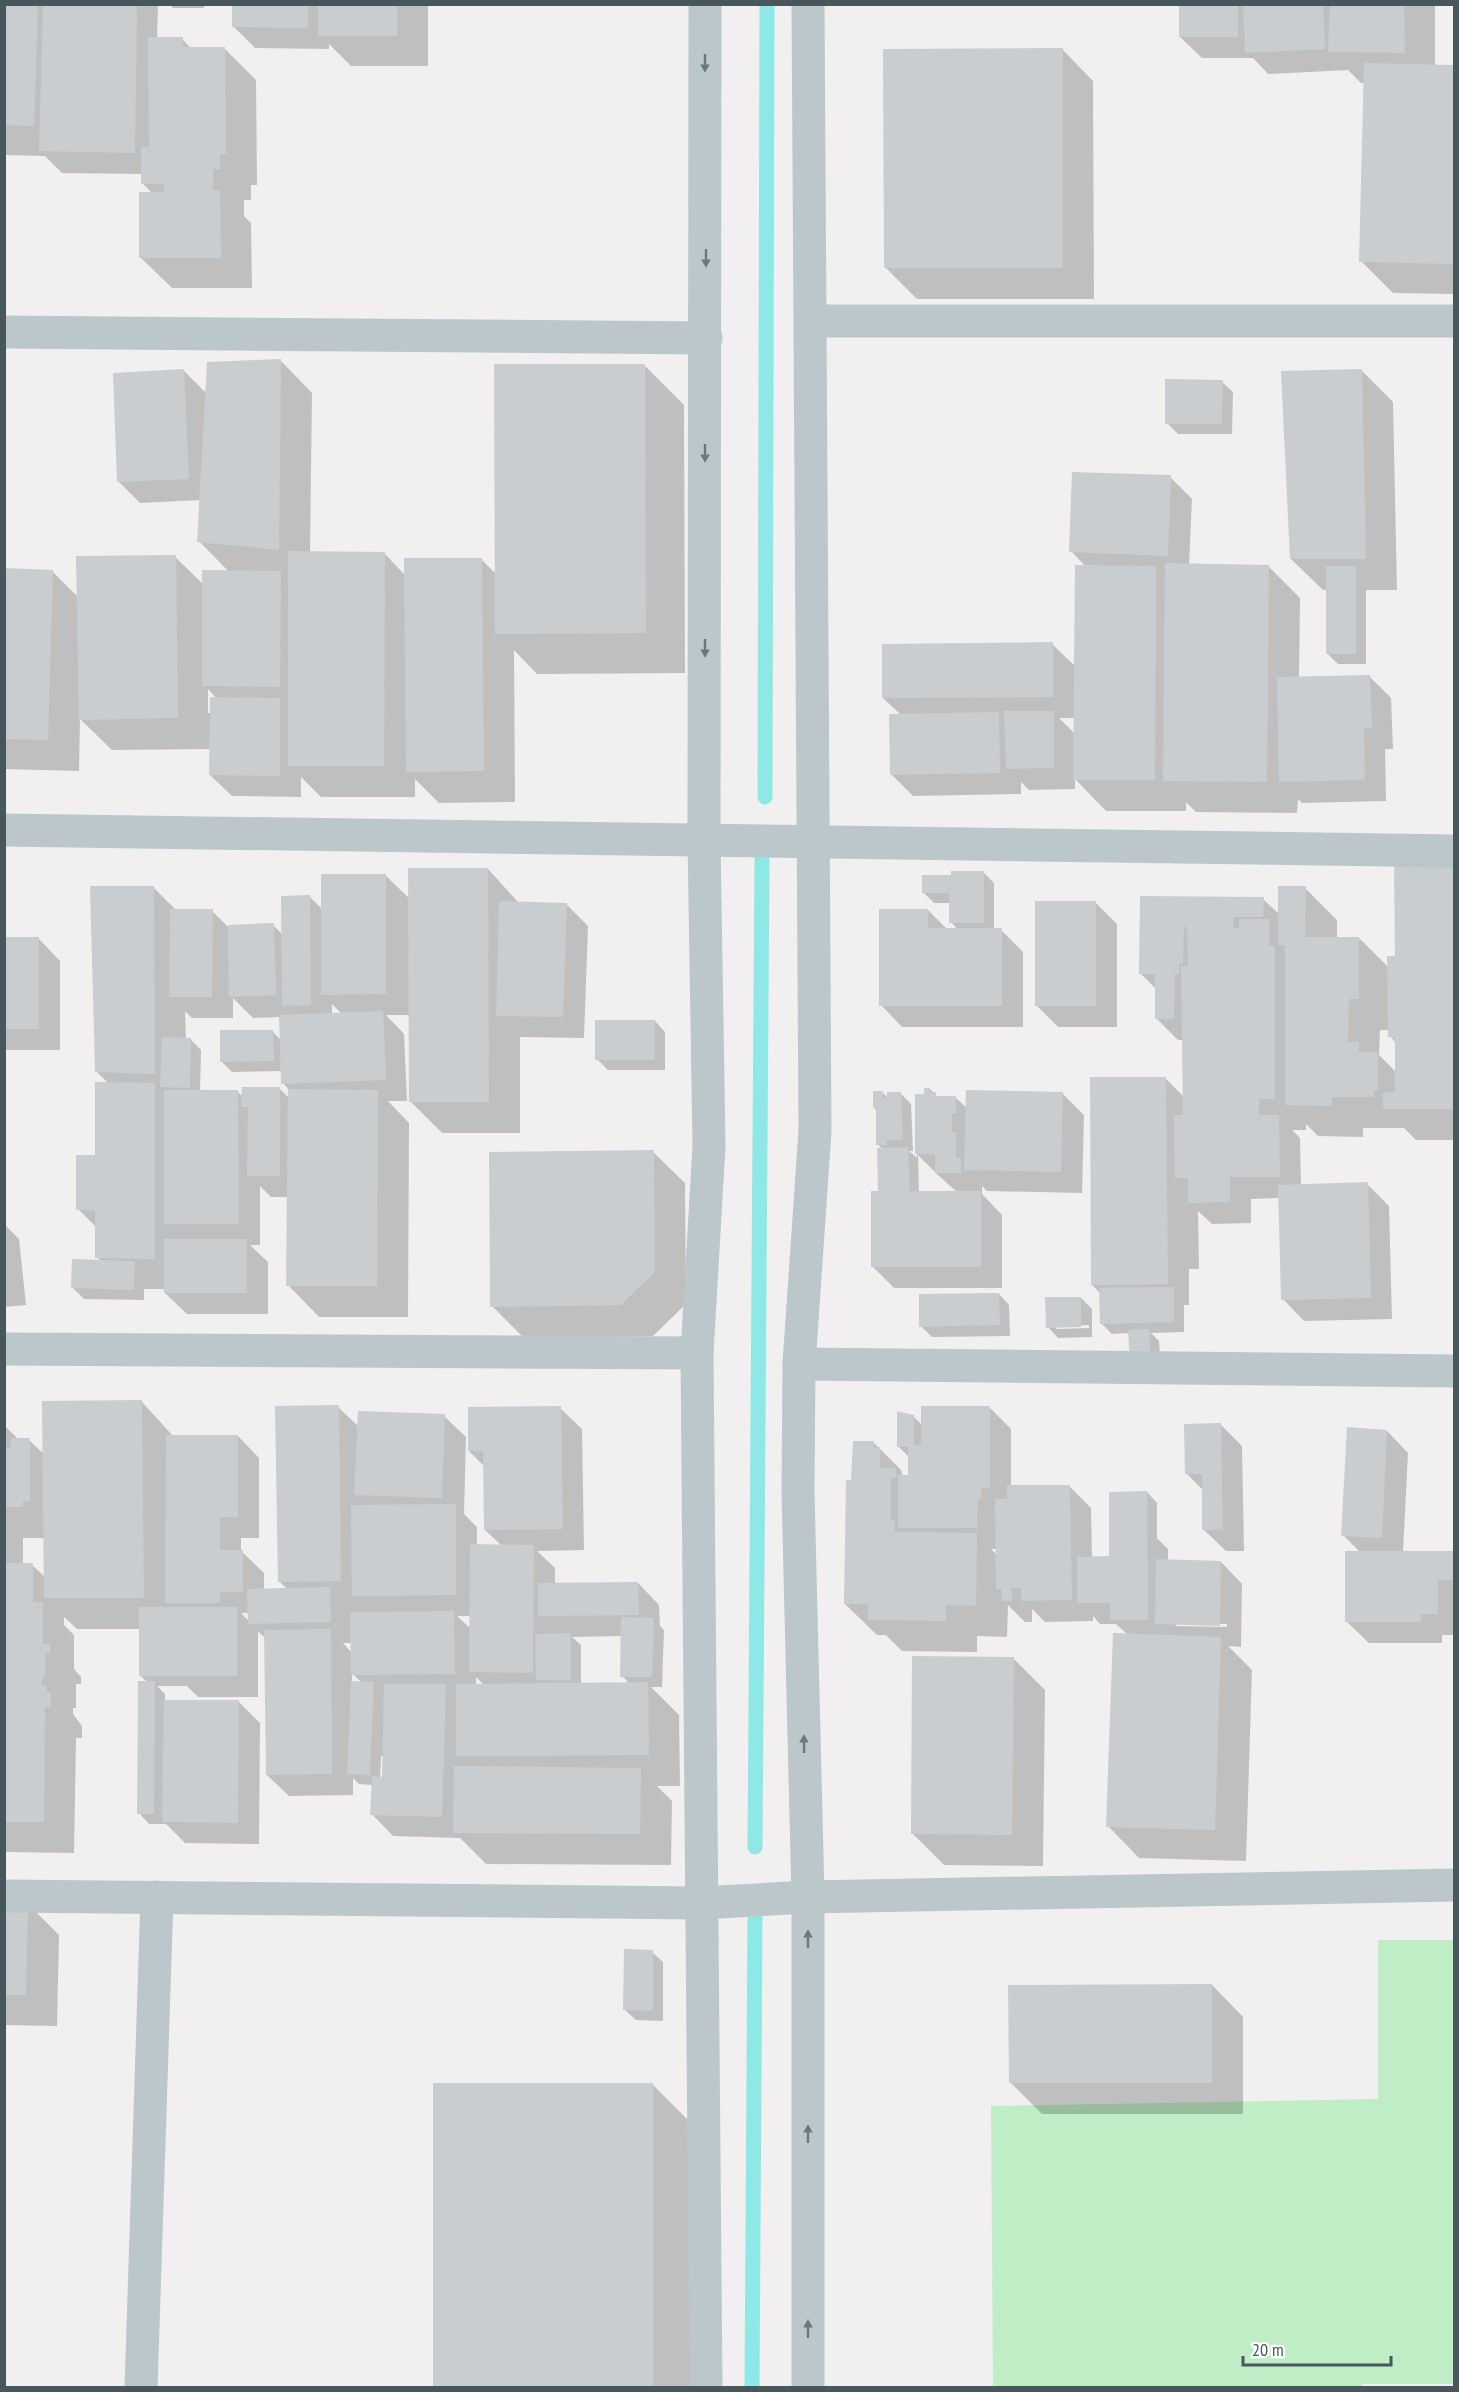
<svg xmlns="http://www.w3.org/2000/svg" width="1459" height="2392" font-family="'PT Sans Narrow',sans-serif">
<style>
.green{fill:#bfedc6}
.shadow{fill:#0003;fill-rule:evenodd}
.lines{fill:none;stroke-linecap:round;stroke-linejoin:round}
.stream{stroke:#8ee8e5;stroke-width:15}
.building{fill:#c9cdd0}
.minor{stroke:#bbc7cb;stroke-width:33}
.oneway{fill:#6a797d}
</style>
<rect width="100%" height="100%" fill="#f1efef"/>
<polygon class="green" points="1378,1940 1454,1940 1454,2384 1362,2384 1362,2388 993,2387 991,2106 1378,2099"/>
<g class="shadow">
<polygon points="4,4 158,4 157,39 182,39 192,49 225,49 256,80 257,185 251,185 251,200 244,200 244,216 251,223 252,288 172,288 140,257 152,193 143,184 143,174 62,173 45,156 4,155"/>
<polygon points="170,4 204,4 204,8 173,8"/>
<polygon points="234,4 428,4 428,66 351,66 329,44 329,49 255,48 233,26"/>
<polygon points="1180,4 1435,4 1435,66 1454,66 1454,294 1393,293 1361,261 1365,83 1361,83 1348,70 1268,74 1253,58 1202,58 1180,37"/>
<polygon points="1062,49 1093,81 1094,299 917,299 886,268"/>
<path d="M281,361L312,393L310,553H384L405,575L481,559L496,574L644,365L684,405L685,673L537,674L514,650L515,802L439,803L415,779V797H321L301,777V797L232,796L210,775L211,749L112,750L80,719L79,771L4,769V570L52,571L79,598L175,557L204,585L229,572L199,541L201,500L140,503L118,481L184,371L207,394ZM208,689L217,699L211,713H208Z"/>
<polygon points="1361,370 1393,402 1397,590 1366,590 1366,664 1338,664 1327,653 1327,590 1323,590 1291,559"/>
<polygon points="1222,382 1233,392 1232,434 1178,434 1167,423"/>
<path d="M1170,477L1192,499L1189,565L1268,566L1300,598L1299,678L1370,677L1391,698L1393,749H1385L1386,801L1302,803L1298,799L1297,813L1196,812L1186,802V811H1106L1075,779V789L1029,790L1021,782V794L913,796L891,774L901,715L883,698L1052,644L1076,667L1086,567L1071,551ZM1059,718H1075V734Z"/>
<path d="M1454,866V1140H1416L1404,1128H1363V1137L1318,1136L1306,1124V1130H1292L1300,1138L1301,1186L1367,1184L1389,1206L1392,1319L1304,1321L1283,1299L1280,1198L1251,1199V1223L1212,1224L1198,1211L1199,1269H1189V1305H1184V1332L1151,1333L1159,1341L1161,1369L1129,1333L1112,1334L1101,1323L1100,1293L1092,1285L1166,1079L1185,1098L1184,1040H1178L1156,1018L1157,990L1141,974V898L1263,899L1280,915L1305,888L1337,920V938H1359L1389,968ZM1380,1030H1390V1036L1396,1043V1072L1379,1055Z"/>
<path d="M488,869L519,903L566,904L588,926L584,1038L520,1037V1133H442L410,1101V1015H386L404,1034L407,1101H388L409,1123L408,1317H319L288,1285V1197H271L260,1186V1245H250L268,1262V1314H187L165,1293V1289H144V1300L84,1299L73,1288L101,1261L97,1257V1228L78,1209L97,1157L109,1084L97,1072L153,887L176,910L212,911L228,927L273,925L283,935L309,896L322,909L386,876L410,899ZM233,998L253,1018L280,1017L281,1040L272,1031L221,1061L232,1072L282,1071L283,1083L289,1090V1098L280,1089L243,1097L238,1092H200L201,1050L190,1039H186L185,1011L192,1018H233ZM332,1004L342,1014H332Z"/>
<polygon points="983,872 994,883 994,930 1001,930 1023,952 1023,1027 902,1027 881,1005 928,910 948,930 958,930 951,922 951,903 934,903 923,892 952,876"/>
<polygon points="1096,903 1117,924 1117,1027 1058,1027 1036,1005"/>
<polygon points="4,939 39,939 60,961 60,1050 4,1050"/>
<polygon points="655,1021 665,1032 665,1070 608,1070 597,1059"/>
<path d="M930,1089L939,1098H956L967,1108L1062,1093L1084,1115L1082,1193L987,1191L982,1186V1194L1002,1215V1288H894L872,1266L883,1149L877,1144V1111L874,1108L883,1093L888,1098L900,1093L911,1104L913,1151H909L917,1158V1095H925ZM918,1155L938,1175L958,1193H919Z"/>
<polygon points="653,1152 685,1183 686,1304 653,1336 523,1337 492,1306"/>
<polygon points="4,1224 19,1239 26,1305 4,1307"/>
<polygon points="999,1294 1009,1305 1010,1336 932,1337 921,1326"/>
<path d="M1081,1298L1092,1309V1337L1058,1338L1048,1327ZM1089,1325V1328L1056,1329V1326Z"/>
<path d="M142,1402L173,1436H238L259,1458V1538H241V1551L264,1573V1590L287,1589L279,1581L338,1407L359,1427L444,1416L466,1437L464,1514L477,1527V1546H502L485,1530L484,1466L469,1451L560,1408L582,1429L584,1550L537,1551L555,1568V1584L638,1583L659,1605L660,1626L664,1630L662,1687H651L679,1715L680,1786H657L672,1801L671,1865L486,1864L460,1838L393,1836L372,1814L373,1785L359,1784L353,1778V1795L289,1796L267,1775L266,1639L258,1631V1697H198L187,1686H157L165,1694V1701L239,1702L260,1723L259,1844L185,1843L166,1824H149L139,1813L148,1683L140,1675V1629H77L64,1617V1625L74,1635V1669L81,1677V1684H76V1708H73V1714L82,1726V1738H76L74,1853L4,1852V1425L19,1440H29L44,1454ZM23,1538H45V1577L32,1565L23,1564ZM241,1613H250V1622ZM457,1616H471V1629ZM622,1636V1676L630,1684H581V1645L572,1637ZM343,1643H352V1653ZM352,1673L362,1683H352ZM476,1677L484,1685H476ZM381,1756H384V1778H380Z"/>
<path d="M990,1408L1011,1429V1486H1069L1091,1508L1092,1558H1111L1147,1492L1157,1503V1538L1168,1549V1561L1221,1562L1242,1584L1241,1647L1228,1646L1252,1670L1246,1861L1139,1858L1108,1826L1128,1635L1116,1624H1100L1093,1616V1621L1045,1622L1032,1609V1622H1025L1008,1605L1007,1637L977,1636V1652L902,1651L886,1635H877L845,1604L853,1482L874,1443L901,1470L903,1477H909V1457L899,1447L913,1416L923,1426ZM991,1549H997V1555ZM1176,1623L1227,1624V1627L1176,1626Z"/>
<polygon points="1221,1425 1242,1446 1244,1551 1226,1551 1204,1530 1203,1490 1187,1474"/>
<polygon points="1387,1431 1408,1453 1403,1552 1454,1552 1454,1635 1442,1635 1442,1643 1369,1643 1347,1622 1360,1552 1343,1535"/>
<polygon points="1013,1658 1045,1690 1043,1866 944,1865 913,1834"/>
<polygon points="4,1903 27,1903 59,1935 57,2026 4,2025"/>
<polygon points="652,1952 663,1962 663,2021 636,2020 625,2010"/>
<polygon points="1212,1985 1243,2017 1243,2114 1042,2114 1011,2083"/>
<polygon points="652,2084 692,2124 692,2388 435,2388"/>
</g>
<g class="lines">
<g class="stream">
<polyline points="765,797 767,4"/>
<polyline points="755,1847 762,859"/>
<polyline points="752,2388 755,1913"/>
</g>
</g>
<g class="building">
<polygon points="4,4 38,4 34,126 4,125"/>
<polygon points="43,4 137,4 135,153 39,151"/>
<polygon points="232,4 308,4 308,28 232,27"/>
<rect x="318" y="4" width="79" height="32"/>
<rect x="1179" y="4" width="59" height="33"/>
<polygon points="1243,4 1323,4 1325,49 1245,53"/>
<polygon points="1330,4 1404,4 1405,53 1328,52"/>
<polygon points="148,37 183,37 183,47 225,47 226,154 220,154 220,169 213,169 213,190 220,190 221,258 139,258 139,192 164,192 164,184 141,184 141,147 149,147"/>
<polygon points="1063,48 1063,268 884,268 883,49"/>
<polygon points="1364,63 1454,65 1454,264 1359,262"/>
<polygon points="281,359 279,550 197,542 207,362"/>
<polygon points="494,364 645,364 646,633 495,634"/>
<polygon points="184,369 189,479 117,482 113,373"/>
<polygon points="1362,369 1366,559 1290,559 1281,371"/>
<polygon points="1165,379 1223,380 1222,424 1165,424"/>
<polygon points="1072,472 1171,475 1168,556 1069,552"/>
<polygon points="288,551 385,552 384,766 288,766"/>
<polygon points="176,555 178,718 79,720 76,556"/>
<polygon points="404,558 482,558 484,771 406,772"/>
<polygon points="1165,563 1269,565 1267,782 1163,781"/>
<polygon points="1075,565 1156,566 1155,780 1073,780"/>
<rect x="1326" y="566" width="30" height="88"/>
<polygon points="5,568 53,570 48,740 5,739"/>
<polygon points="202,570 281,571 280,687 202,686"/>
<polygon points="1053,642 1053,697 882,698 882,644"/>
<polygon points="1370,675 1372,728 1364,728 1365,780 1279,782 1277,677"/>
<polygon points="210,697 280,698 280,776 209,775"/>
<polygon points="1004,711 1054,711 1054,768 1006,769"/>
<polygon points="999,712 1000,773 890,775 889,714"/>
<polygon points="1394,865 1454,865 1454,1109 1383,1109 1383,1093 1395,1092 1395,1037 1388,1037 1387,956 1395,956"/>
<polygon points="408,868 488,868 489,1102 409,1102"/>
<polygon points="951,871 984,871 984,923 949,923 949,893 922,893 922,875 951,875"/>
<polygon points="321,874 386,874 386,994 321,995"/>
<polygon points="90,886 154,886 155,1074 95,1072"/>
<polygon points="1278,886 1306,886 1305,937 1359,937 1359,999 1349,999 1348,1042 1359,1042 1359,1052 1378,1052 1378,1090 1374,1090 1374,1097 1332,1097 1332,1106 1285,1105 1285,945 1278,945"/>
<polygon points="310,895 311,1005 282,1006 281,896"/>
<polygon points="1140,896 1264,897 1263,917 1234,917 1233,928 1239,928 1239,919 1269,919 1269,946 1275,946 1275,1099 1259,1099 1259,1115 1279,1115 1280,1177 1230,1177 1230,1202 1188,1203 1188,1178 1175,1178 1174,1115 1183,1115 1181,966 1188,966 1187,927 1184,927 1183,964 1179,964 1179,974 1175,974 1174,1019 1155,1019 1155,974 1139,974"/>
<polygon points="499,901 567,903 563,1017 496,1016"/>
<rect x="1035" y="901" width="61" height="105"/>
<polygon points="170,909 213,909 212,997 169,997"/>
<polygon points="879,909 928,909 928,928 1002,928 1002,1006 879,1006"/>
<polygon points="274,923 276,995 229,997 228,925"/>
<rect x="4" y="937" width="35" height="92"/>
<polygon points="383,1011 386,1080 281,1084 279,1015"/>
<rect x="595" y="1020" width="60" height="40"/>
<polygon points="220,1030 273,1030 274,1061 220,1062"/>
<polygon points="162,1037 191,1038 190,1088 160,1087"/>
<polygon points="1090,1077 1166,1077 1168,1284 1091,1285"/>
<polygon points="95,1082 155,1083 155,1259 95,1258 95,1210 76,1210 76,1155 95,1155"/>
<polygon points="242,1087 280,1087 280,1176 247,1176 248,1107 241,1107"/>
<polygon points="924,1088 930,1088 930,1092 936,1092 936,1096 956,1096 956,1113 952,1113 952,1132 956,1132 956,1158 961,1158 961,1173 935,1173 935,1154 915,1154 915,1094 924,1094"/>
<polygon points="288,1089 378,1090 377,1286 286,1286"/>
<polygon points="164,1090 238,1090 239,1224 164,1224"/>
<polygon points="966,1090 1063,1092 1061,1172 964,1170"/>
<polygon points="873,1091 883,1091 882,1098 887,1098 887,1092 901,1092 903,1140 887,1140 887,1145 876,1145 876,1108 873,1108"/>
<polygon points="908,1147 910,1191 981,1191 981,1267 871,1267 871,1191 878,1191 877,1148"/>
<polygon points="654,1150 655,1272 621,1305 490,1307 489,1152"/>
<polygon points="1368,1182 1371,1298 1281,1300 1278,1185"/>
<rect x="164" y="1239" width="83" height="54"/>
<polygon points="72,1259 135,1261 134,1290 71,1288"/>
<polygon points="1174,1287 1174,1322 1100,1324 1099,1288"/>
<polygon points="999,1293 1000,1325 919,1327 919,1294"/>
<polygon points="1045,1297 1081,1297 1081,1327 1046,1328"/>
<polygon points="1149,1329 1151,1358 1130,1360 1128,1330"/>
<polygon points="142,1400 144,1598 44,1598 42,1401"/>
<polygon points="339,1405 341,1581 278,1582 275,1406"/>
<polygon points="561,1406 563,1529 484,1530 483,1451 468,1451 468,1407"/>
<polygon points="921,1406 990,1406 990,1488 981,1488 981,1499 978,1499 977,1528 898,1528 898,1475 908,1475 908,1447 897,1447 897,1411 914,1415 914,1445 921,1445"/>
<polygon points="358,1411 445,1414 442,1498 354,1495"/>
<polygon points="1221,1423 1223,1530 1202,1530 1202,1474 1185,1474 1184,1424"/>
<polygon points="1347,1427 1387,1430 1382,1538 1341,1536"/>
<polygon points="166,1435 238,1435 238,1517 220,1517 220,1550 243,1550 243,1592 220,1592 220,1603 165,1603"/>
<polygon points="11,1438 30,1438 30,1501 23,1501 23,1507 4,1507 4,1448 11,1448"/>
<polygon points="853,1441 874,1441 874,1447 880,1447 880,1468 896,1468 896,1478 891,1478 891,1520 895,1521 895,1532 977,1533 976,1606 946,1605 946,1621 868,1620 868,1604 844,1604 846,1480 851,1480"/>
<polygon points="1007,1485 1070,1485 1072,1600 1021,1601 1021,1588 1011,1588 1012,1601 1002,1601 1001,1589 996,1589 995,1499 1007,1499"/>
<polygon points="1147,1491 1148,1620 1110,1620 1110,1603 1077,1603 1077,1557 1109,1556 1109,1492"/>
<polygon points="456,1504 456,1595 352,1596 351,1505"/>
<polygon points="470,1544 534,1545 533,1673 469,1672"/>
<polygon points="1345,1551 1454,1551 1454,1580 1438,1580 1438,1614 1421,1614 1421,1622 1345,1622"/>
<polygon points="1156,1559 1221,1561 1220,1626 1155,1624"/>
<polygon points="4,1563 33,1563 33,1602 43,1602 43,1644 50,1644 50,1653 45,1653 45,1677 42,1677 42,1686 47,1686 47,1692 51,1693 51,1707 45,1707 44,1822 4,1822"/>
<polygon points="638,1582 639,1615 538,1616 538,1583"/>
<polygon points="330,1587 331,1622 248,1624 247,1589"/>
<rect x="139" y="1607" width="98" height="69"/>
<polygon points="454,1611 455,1674 351,1675 350,1612"/>
<polygon points="621,1617 654,1618 652,1677 620,1677"/>
<polygon points="331,1629 332,1774 266,1775 264,1630"/>
<polygon points="571,1633 571,1680 536,1680 535,1634"/>
<polygon points="1113,1633 1221,1637 1215,1830 1106,1827"/>
<polygon points="912,1656 1014,1657 1012,1835 911,1834"/>
<polygon points="138,1681 155,1681 154,1814 137,1814"/>
<polygon points="351,1681 374,1682 370,1775 347,1774"/>
<polygon points="648,1682 649,1755 456,1756 456,1684"/>
<polygon points="384,1684 446,1684 442,1817 370,1815 372,1776 382,1777"/>
<polygon points="164,1700 239,1700 238,1823 162,1822"/>
<polygon points="454,1766 641,1768 640,1834 453,1833"/>
<polygon points="4,1901 28,1902 26,1995 4,1995"/>
<polygon points="624,1949 653,1950 653,2011 623,2010"/>
<polygon points="1212,1984 1212,2083 1009,2083 1008,1985"/>
<rect x="433" y="2083" width="220" height="305"/>
</g>
<g class="lines">
<g class="minor">
<polyline points="705,4 704,840 709,1146 697,1353 706,2388"/>
<polyline points="811,321 1454,321"/>
<polyline points="4,332 706,338"/>
<polyline points="4,830 1454,851"/>
<polyline points="4,1349 697,1353"/>
<polyline points="799,1364 1454,1371"/>
<polyline points="4,1896 701,1903 808,1897 1454,1885"/>
<polyline points="141,2388 157,1897"/>
<polyline points="808,2388 808,1897 798,1492 799,1364 815,1131 808,4"/>
</g>
</g>
<defs><path id="oneway-solid" d="M-6-.8H1V-3.2L6.5 0L1 3.2V.8H-6Z" transform="scale(1.5)"/></defs>
<g class="oneway">
<use href="#oneway-solid" transform="translate(705 63) rotate(90)"/>
<use href="#oneway-solid" transform="translate(706 258) rotate(90)"/>
<use href="#oneway-solid" transform="translate(705 453) rotate(90)"/>
<use href="#oneway-solid" transform="translate(705 648) rotate(90)"/>
<use href="#oneway-solid" transform="translate(804 1744) rotate(-91)"/>
<use href="#oneway-solid" transform="translate(808 1939) rotate(-90)"/>
<use href="#oneway-solid" transform="translate(808 2134) rotate(-90)"/>
<use href="#oneway-solid" transform="translate(808 2329) rotate(-90)"/>
</g>
<rect width="1459" height="2392" fill="none" stroke="#48575b" stroke-width="12"/>
<path d="M1243 2356v9h148v-9" fill="none" stroke="#48575b" stroke-width="3"/>
<text x="1252" y="2356" font-size="18" fill="#48575b" stroke="#ffffff" stroke-width="4.5" paint-order="stroke">20 m</text>
</svg>
